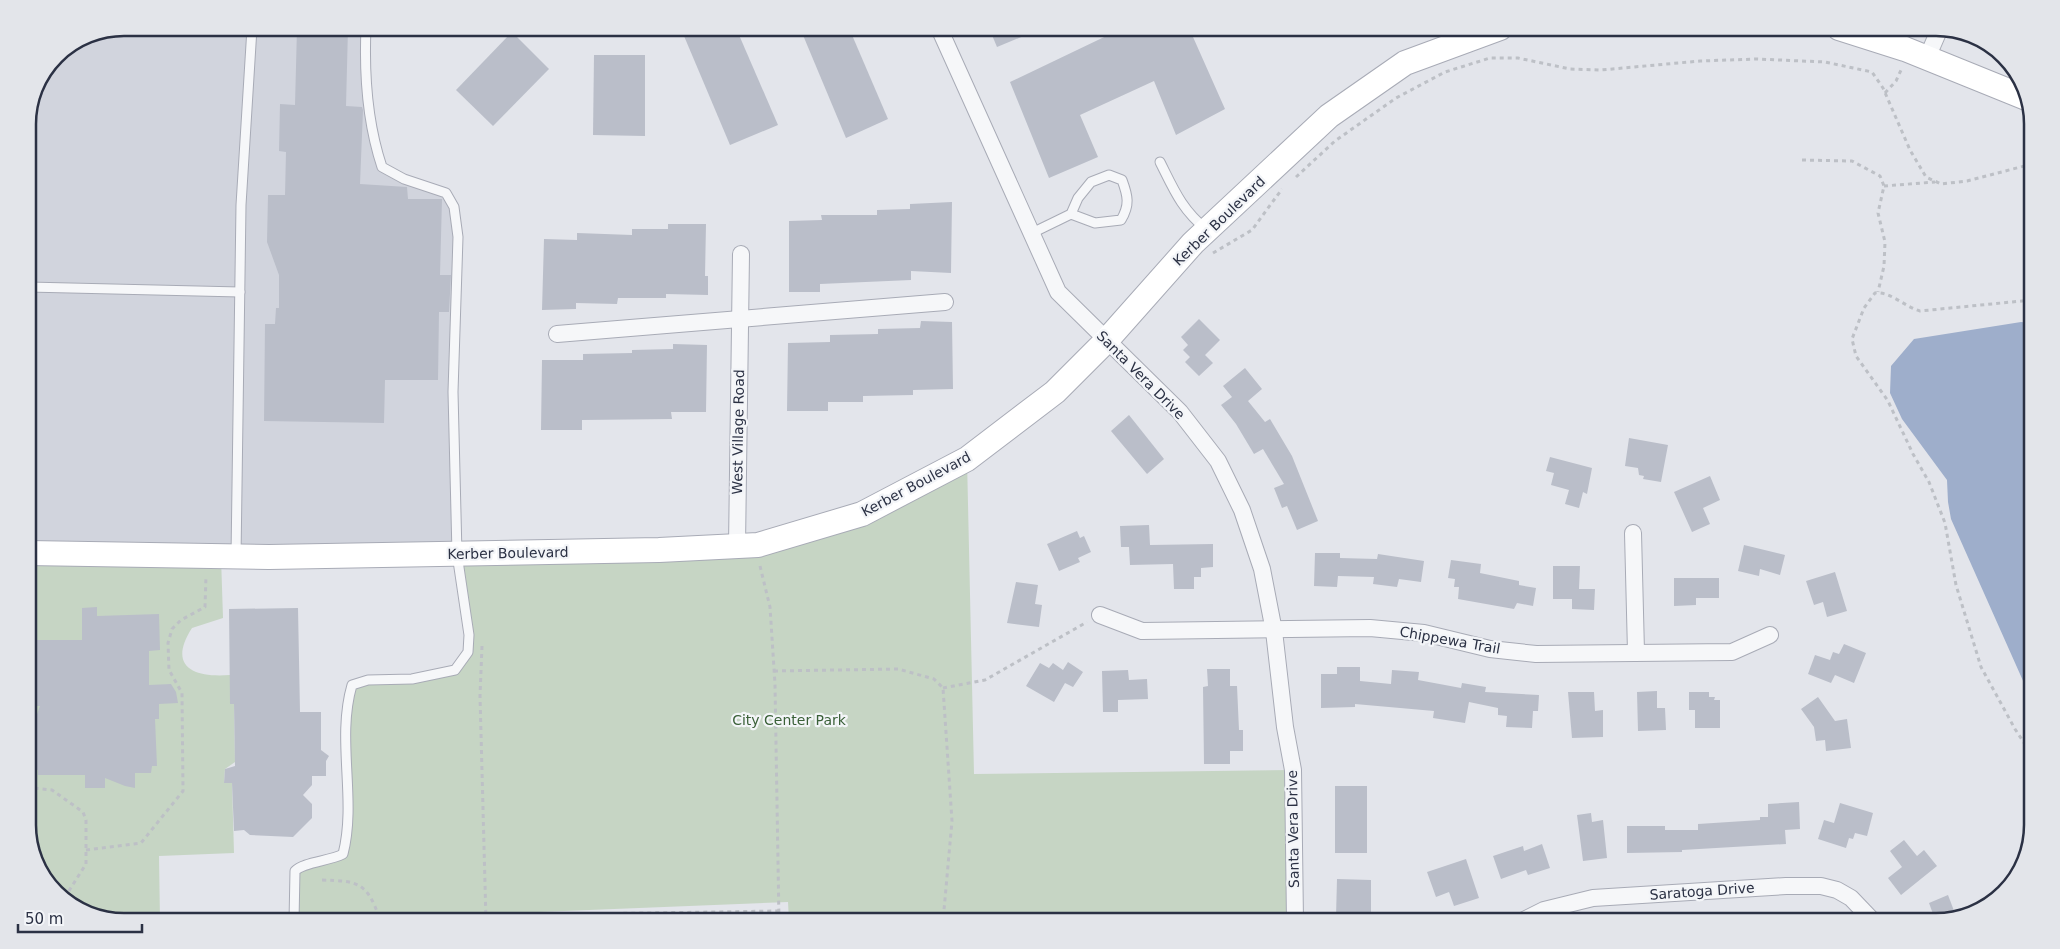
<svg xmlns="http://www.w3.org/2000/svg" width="2060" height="949" font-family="'DejaVu Sans',sans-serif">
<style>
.built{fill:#d1d4dd}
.green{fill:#c6d5c4}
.water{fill:#9eaecb}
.building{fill:#babec9}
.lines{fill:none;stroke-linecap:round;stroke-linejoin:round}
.lane-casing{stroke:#a8abb6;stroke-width:11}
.street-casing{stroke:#a8abb6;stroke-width:18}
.secondary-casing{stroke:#a8abb6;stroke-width:26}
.path{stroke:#bdc0c6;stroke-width:3;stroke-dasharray:4 4;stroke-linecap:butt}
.lane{stroke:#f6f7f9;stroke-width:9}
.street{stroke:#f6f7f9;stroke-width:16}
.secondary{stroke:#fff;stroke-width:24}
.labels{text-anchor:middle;stroke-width:4.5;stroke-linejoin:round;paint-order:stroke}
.street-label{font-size:14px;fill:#2b3144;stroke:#f3f5f8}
.park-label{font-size:14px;fill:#3a6038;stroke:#f3f5f8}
.rim{fill:none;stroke:#2b3144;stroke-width:2.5}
</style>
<rect width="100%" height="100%" fill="#e3e5eb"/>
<polygon class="built" points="124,28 366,28 364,67 382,167 429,187 454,207 457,554 28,552 28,118 56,56 87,35"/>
<g class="green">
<polygon points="967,459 974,774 1293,770 1296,921 789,921 788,902 487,914 486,921 295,921 299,867 343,854 346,704 352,685 455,670 468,652 457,554 737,546 862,514"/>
<path d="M28,553L221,557L223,618L192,628C167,667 194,678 230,675V704H234L235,762L225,769L224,783H232L234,853L159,856L160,921H124L87,914L47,884L28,832Z"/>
</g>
<polygon class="water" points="2021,322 2032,323 2032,701 1951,519 1948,502 1947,480 1902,419 1890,393 1891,366 1914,339"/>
<g class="building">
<polygon points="297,28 348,28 346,106 362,107 363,110 360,184 407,187 408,199 442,199 440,275 451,275 449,312 439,312 438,380 385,380 384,423 264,421 265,324 275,324 276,308 279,308 279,275 267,242 268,195 285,195 286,152 279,151 280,104 295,105"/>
<polygon points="703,28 736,28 778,125 730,145 684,36"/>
<polygon points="800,28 849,28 888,119 846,138"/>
<polygon points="989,28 1043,28 997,47"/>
<polygon points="1123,28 1189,28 1225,109 1176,135 1154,81 1080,115 1098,157 1049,178 1010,82"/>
<polygon points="512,32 549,69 493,126 456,90"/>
<polygon points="594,55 645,55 645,136 593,135"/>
<polygon points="952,202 951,273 911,271 911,280 820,284 820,292 789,292 789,221 822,220 821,215 877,215 877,210 910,209 910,204"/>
<polygon points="668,224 706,224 705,276 708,276 708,295 666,294 666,298 618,298 617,304 576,303 576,309 542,310 544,239 577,240 577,233 632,235 632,229 668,229"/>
<polygon points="1199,319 1220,340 1205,355 1213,363 1199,376 1185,362 1190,357 1183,350 1188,345 1181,337"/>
<polygon points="921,321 952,322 953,389 913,390 913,395 863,396 863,402 828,402 828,411 787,411 788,343 830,342 830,335 878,334 878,329 920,328"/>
<polygon points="673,344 707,345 706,412 671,412 672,419 582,420 582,430 541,430 542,360 583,360 583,354 632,353 632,350 673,349"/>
<polygon points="1245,368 1262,389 1248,401 1265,422 1270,419 1292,456 1318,521 1297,530 1287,506 1282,508 1274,488 1284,484 1263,449 1254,454 1236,424 1221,405 1232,397 1223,386"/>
<polygon points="1129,415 1164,459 1147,474 1111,431"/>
<polygon points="1629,438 1668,445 1661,482 1643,479 1644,476 1639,475 1638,468 1625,466"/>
<polygon points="1550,457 1592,468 1587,494 1583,492 1579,508 1565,504 1569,490 1551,485 1554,473 1546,471"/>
<polygon points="1710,476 1720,500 1703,508 1710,524 1692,532 1674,492"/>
<polygon points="1149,525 1150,545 1213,544 1213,567 1201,568 1201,577 1194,577 1194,589 1174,589 1173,564 1130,565 1129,547 1121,547 1120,526"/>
<polygon points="1077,531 1080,538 1084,536 1091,552 1078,558 1080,562 1059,571 1047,544"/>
<polygon points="1744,545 1785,555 1780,575 1760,569 1759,576 1738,571"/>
<polygon points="1315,553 1340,553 1340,558 1377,559 1378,554 1424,561 1421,582 1399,579 1397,587 1373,584 1374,577 1338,576 1337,587 1314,586"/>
<polygon points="1451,560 1481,564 1480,573 1519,581 1519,585 1536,588 1533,606 1517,603 1514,609 1458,599 1459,587 1454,587 1455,579 1448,578"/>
<polygon points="1553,566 1580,566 1579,589 1595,589 1594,610 1572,609 1572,599 1553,599"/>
<polygon points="1835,572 1847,611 1827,617 1823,602 1814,605 1806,581"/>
<polygon points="1674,578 1719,578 1719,598 1696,598 1696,605 1674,606"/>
<polygon points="1016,582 1038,585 1035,604 1042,605 1039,627 1007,623"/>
<polygon points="97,607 97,616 159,614 160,650 149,651 149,685 171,684 176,692 178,703 159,704 159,719 155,719 157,766 152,766 151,773 135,773 135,788 125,786 105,778 105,788 85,788 85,775 38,775 38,770 28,769 37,741 28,739 40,706 28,706 33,687 37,687 36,662 28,662 28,640 82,640 82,608"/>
<polygon points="298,608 300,712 321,712 321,750 329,756 326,761 326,776 312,776 312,785 303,795 312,804 312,818 293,837 250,835 244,830 234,831 232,783 224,783 225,769 235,766 234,704 230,704 229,609"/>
<polygon points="1844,644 1866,653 1854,683 1835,675 1831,683 1808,674 1815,655 1830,660 1833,652 1839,654"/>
<polygon points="1068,662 1083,672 1073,687 1065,683 1054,702 1026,686 1040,663 1049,668 1053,663 1063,670"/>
<polygon points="1337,667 1360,667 1360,681 1391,684 1392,670 1419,672 1418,680 1461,688 1462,683 1486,687 1485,692 1539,695 1538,711 1533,711 1532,728 1506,727 1507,716 1498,715 1498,708 1469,702 1465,723 1433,718 1434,711 1355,704 1355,707 1321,708 1321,674 1337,674"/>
<polygon points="1207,669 1230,669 1230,686 1237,686 1239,730 1243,730 1243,751 1230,751 1230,764 1204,764 1203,687 1208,686"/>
<polygon points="1128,670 1129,680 1147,679 1148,699 1118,700 1118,712 1103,712 1102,671"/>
<polygon points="1657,691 1657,708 1665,708 1666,730 1638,731 1637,692"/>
<polygon points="1568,692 1594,692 1595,711 1603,710 1603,737 1572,738"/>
<polygon points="1689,692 1709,692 1709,697 1715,697 1714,700 1720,700 1720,728 1695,728 1695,710 1689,710"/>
<polygon points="1818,697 1835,721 1847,719 1851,748 1826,751 1825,740 1816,741 1814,727 1801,709"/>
<rect x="1335" y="786" width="32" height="67"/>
<polygon points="1799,802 1800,829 1785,830 1786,844 1682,850 1682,852 1627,853 1627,826 1665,826 1665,830 1698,830 1698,824 1760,820 1760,817 1768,817 1768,804"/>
<polygon points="1840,803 1873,813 1867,836 1855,833 1853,839 1849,838 1846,848 1818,839 1824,820 1834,823"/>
<polygon points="1591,813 1592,822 1603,820 1607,858 1583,861 1577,815"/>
<polygon points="1904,840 1917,856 1924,850 1937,866 1901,895 1888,878 1902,867 1890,851"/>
<polygon points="1542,844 1550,868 1528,875 1526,870 1501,879 1493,856 1523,846 1524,851"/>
<polygon points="1466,859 1479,898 1454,906 1449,892 1436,897 1427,872"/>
<polygon points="1337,879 1371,880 1371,918 1336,917"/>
<polygon points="1948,895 1956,916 1936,922 1929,903"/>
</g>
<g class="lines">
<g class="lane-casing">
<g id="lane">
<path d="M1160,162C1174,190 1182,210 1207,230"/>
<path d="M1032,233L1071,214L1078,198L1091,182L1109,175L1122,180C1128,196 1130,205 1121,220L1095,223L1071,214"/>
<polyline points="28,287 240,292"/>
<polyline points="236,557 241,205 252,28"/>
<path d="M294,921L295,871C303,862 330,861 343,854C357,799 336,740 352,685L368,680L412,679L455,670L468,652L469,635L457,554L453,392L458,237L454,207L446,193L404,179L382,167C367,122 364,74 366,28"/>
</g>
</g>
<g class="street-casing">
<g id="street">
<polyline points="939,28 1058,292 1180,412 1218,461 1242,510 1262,569 1274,631 1285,727 1293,770 1295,921"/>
<polyline points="1927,58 1940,28"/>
<polyline points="557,334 945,302"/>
<polyline points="1633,533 1636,652"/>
<polyline points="737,546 741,254"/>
<polyline points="1100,615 1142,631 1370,628 1424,633 1490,649 1536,654 1732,652 1770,635"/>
<polyline points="1522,921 1544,910 1593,898 1786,886 1821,886 1837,890 1851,898 1873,921"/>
</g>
</g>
<g class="secondary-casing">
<g id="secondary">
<polyline points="1839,28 1905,49 2026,98"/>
<polyline points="28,553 269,557 659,550 758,545 862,514 967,459 1055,392 1106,341 1193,243 1329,116 1405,63 1500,28"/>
</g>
</g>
<g class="path">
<polyline points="1910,28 1921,32"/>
<polyline points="1418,35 1435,28"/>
<polyline points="1885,93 1896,81 1902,68"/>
<polyline points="1802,160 1852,161 1880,176 1884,186 1878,213 1885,242 1884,266 1878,292"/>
<polyline points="1296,177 1335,141 1396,98 1445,72 1490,58 1518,58 1570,69 1601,70 1700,61 1757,59 1825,62 1872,72 1883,88 1910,150 1926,177 1941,184 1967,181 2032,164"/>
<polyline points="1884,186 1935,182"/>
<polyline points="1213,253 1252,230 1282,189"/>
<path d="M2032,300L1920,311C1905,307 1890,291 1875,293L1864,308L1852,339L1856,356L1888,401L1913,454L1929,482L1945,523L1956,585L1981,667L2015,729L2032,755"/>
<polyline points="760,566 770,607 775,684 779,921"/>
<polyline points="482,646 480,696 486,921"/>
<polyline points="774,671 898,669 934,679 943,688 952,821 943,921"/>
<polyline points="943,688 985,680 1087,622"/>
<polyline points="28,784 33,788 52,790 83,812 86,820 86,864 65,897"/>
<polyline points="86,850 141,843 183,791 182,693 169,670 168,643 172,629 181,620 205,607 206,576"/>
<path d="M322,880C357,881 367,882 379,917L779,911"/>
</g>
<use href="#lane" class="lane"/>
<use href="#street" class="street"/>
<use href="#secondary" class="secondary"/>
</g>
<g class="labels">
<g class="street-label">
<text transform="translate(1219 221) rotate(-44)" y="5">Kerber Boulevard</text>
<text transform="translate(1141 375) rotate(45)" y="5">Santa Vera Drive</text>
<text transform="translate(738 432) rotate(-89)" y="5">West Village Road</text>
<text transform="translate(916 484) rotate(-28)" y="5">Kerber Boulevard</text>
<text transform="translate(508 553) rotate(-1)" y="5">Kerber Boulevard</text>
<text transform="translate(1450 640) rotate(10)" y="5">Chippewa Trail</text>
<text transform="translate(1293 829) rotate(-91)" y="5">Santa Vera Drive</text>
<text transform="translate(1702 891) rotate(-4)" y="5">Saratoga Drive</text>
</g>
<g class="park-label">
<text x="789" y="725">City Center Park</text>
</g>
</g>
<path d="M0 0H2060V949H0ZM124 36H1936A88 88 0 0 1 2024 124V825A88 88 0 0 1 1936 913H124A88 88 0 0 1 36 825V124A88 88 0 0 1 124 36Z" fill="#e3e5ea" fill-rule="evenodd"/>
<path class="rim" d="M124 36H1936A88 88 0 0 1 2024 124V825A88 88 0 0 1 1936 913H124A88 88 0 0 1 36 825V124A88 88 0 0 1 124 36Z"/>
<path d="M18 924v8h124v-8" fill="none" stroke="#2b3144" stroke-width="2.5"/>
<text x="25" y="924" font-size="15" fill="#2b3144" stroke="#f3f5f8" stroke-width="4" paint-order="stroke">50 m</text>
</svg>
